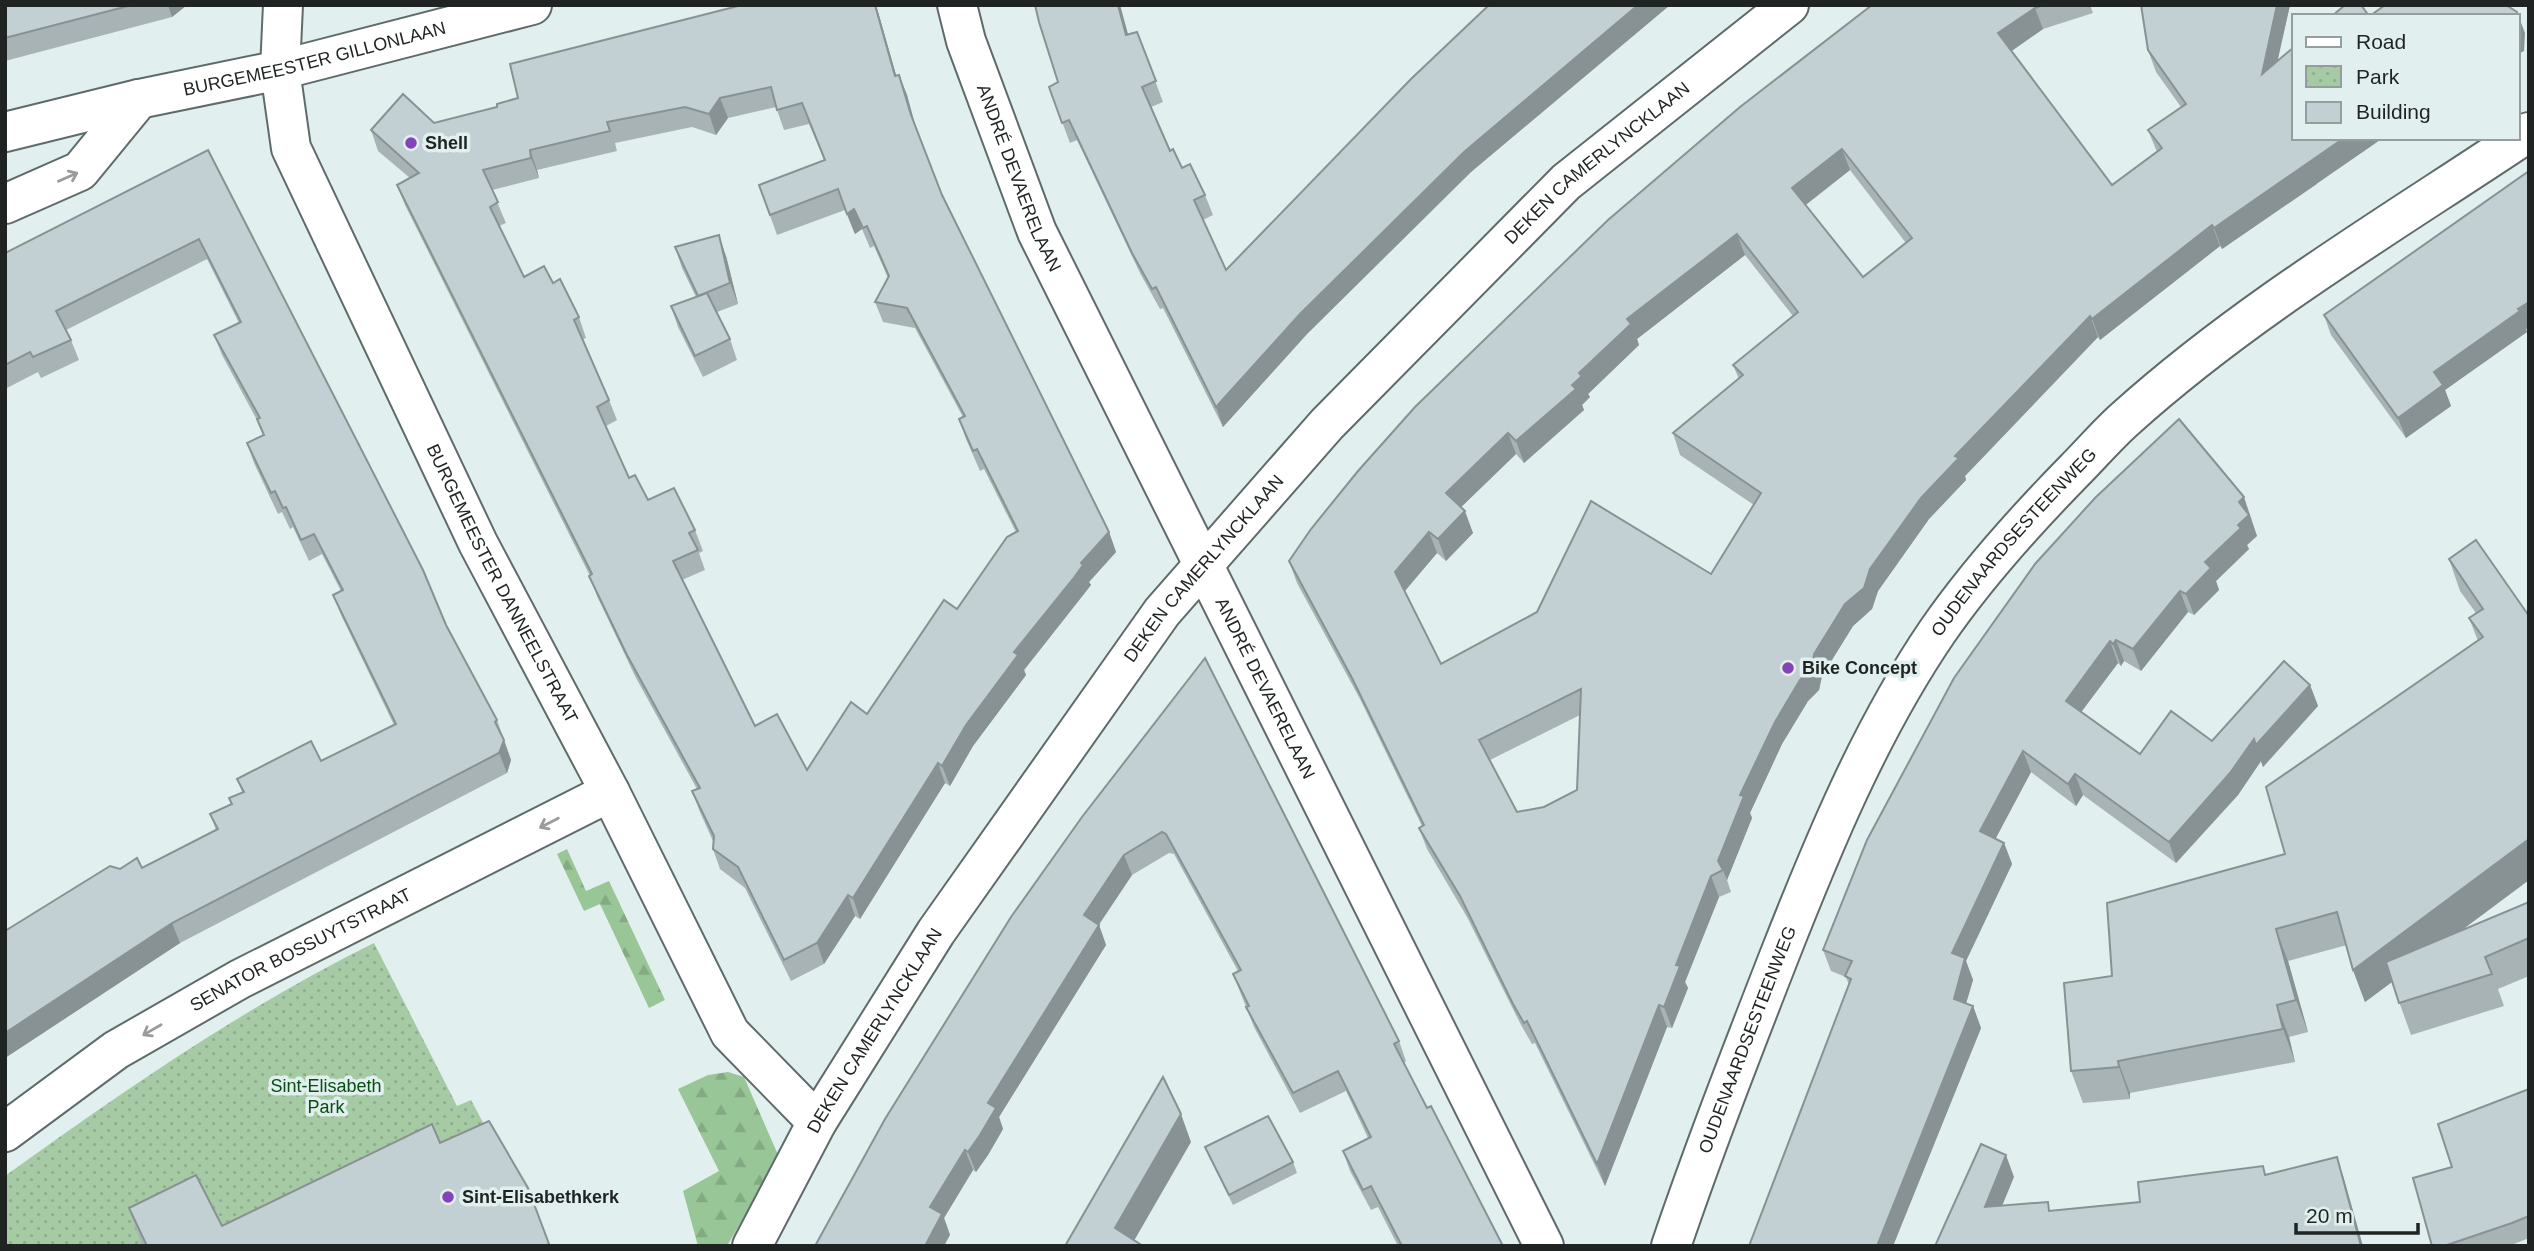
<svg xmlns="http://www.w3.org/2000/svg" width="2534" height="1251" font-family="Arial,sans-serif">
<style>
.forest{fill:url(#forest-firs)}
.park{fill:url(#park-dots)}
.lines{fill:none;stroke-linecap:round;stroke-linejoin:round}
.minor-casing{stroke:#5f6b6a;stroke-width:42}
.major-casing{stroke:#5f6b6a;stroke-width:42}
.minor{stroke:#fff;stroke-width:38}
.major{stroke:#fff;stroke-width:38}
.wall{fill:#a8b3b5;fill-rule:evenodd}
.shaded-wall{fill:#889294}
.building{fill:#c3d0d3;stroke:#889294;stroke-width:2;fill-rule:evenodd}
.oneway{stroke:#9a9c9c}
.poi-dot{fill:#8443b7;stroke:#e1efee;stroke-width:2.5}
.labels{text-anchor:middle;stroke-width:7;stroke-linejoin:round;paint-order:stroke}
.street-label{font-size:18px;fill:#1f2423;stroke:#e1efee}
.poi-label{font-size:18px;font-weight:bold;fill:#1f2423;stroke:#e1efee;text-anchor:start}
.park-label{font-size:18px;fill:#084e12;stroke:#e1efee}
</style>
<defs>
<pattern id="forest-firs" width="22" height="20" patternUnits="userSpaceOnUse" patternTransform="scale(1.75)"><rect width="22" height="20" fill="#98c697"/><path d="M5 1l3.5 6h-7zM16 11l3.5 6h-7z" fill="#83aa82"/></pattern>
<pattern id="park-dots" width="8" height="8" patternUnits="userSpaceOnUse" patternTransform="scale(1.75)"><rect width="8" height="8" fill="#a5caa4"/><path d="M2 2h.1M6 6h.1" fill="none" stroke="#8ead8d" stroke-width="1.8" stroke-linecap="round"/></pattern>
</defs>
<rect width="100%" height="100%" fill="#e1efee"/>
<g class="forest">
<polygon points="567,849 586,891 609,881 665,1000 649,1008 600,904 584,911 557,854"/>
<polygon points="728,1072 744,1077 779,1157 727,1246 698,1246 683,1191 719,1171 678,1089 708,1075"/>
</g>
<path class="park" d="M374,943L457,1106L471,1100L502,1158L273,1246H5V1176C123,1091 243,1008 374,943Z"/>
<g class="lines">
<g class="minor-casing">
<g id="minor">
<path id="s1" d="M283,5L280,70L291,148L478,543L610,792L730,1033L817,1122"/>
<path id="s2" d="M957,5L966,41L1037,232L1544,1246"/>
<path id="s3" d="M5,132L139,99L280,70L532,5"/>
<polyline points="5,204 80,171 139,99"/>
<path id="s4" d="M5,1132L116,1050L240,979L610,792"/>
<path id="s5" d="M752,1246L817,1122L936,932L1162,612L1327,424L1566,182L1789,5"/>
</g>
</g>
<g class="major-casing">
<g id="major">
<path id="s6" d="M1671,1246C1704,1149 1741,1054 1778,959C1822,847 1869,732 1937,632C1977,574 2025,521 2074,471C2091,454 2107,435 2125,419C2247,309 2393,223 2529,132"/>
</g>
</g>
<use href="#minor" class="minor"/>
<use href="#major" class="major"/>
</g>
<g class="wall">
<polygon points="5,5 187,5 172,17 5,61"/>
<path d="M876,5L896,75H899L907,95L917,131L942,195L1109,532L1116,552L1089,582L1091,585L1080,599L1024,670L1026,675L973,746L950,786L945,783L860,919L855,916L824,964L791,981L745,888L720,869L713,849V841L700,812L692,791L697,789L635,676L597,596L590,576L405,205L397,185L410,178L378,151L371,130L434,123L497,107ZM776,107L784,130L809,124L824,160L759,185L777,235L845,210L855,234L862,229L870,248L874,246L888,278L875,302L883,322L915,328L963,417L959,419L966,439L980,471L984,469L1016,532L957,609L867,714L807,770L755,726L682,580L705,570L699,553L703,551L695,530L648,500L629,478L606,426L617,420L609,400L583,339L586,338L579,317L553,283L524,277L499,226L506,223L492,190L539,178L537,170L617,151L615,143L692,127L716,135L728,118Z"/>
<polygon points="1035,5 1120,5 1128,35 1137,32 1163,102 1151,107 1170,151 1182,168 1205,195 1213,215 1203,220 1226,270 1670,5 1471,172 1307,334 1223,427 1163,308 1160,309 1140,273 1077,140 1070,143 1049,87 1058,82"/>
<path d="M1872,5H2090L2093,13L2043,29L2011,51L2112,185L2157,152L2148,130L2181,107L2156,72L2148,50L2141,5H2290L2277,61L2317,184L2222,249L2220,246L2100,340L2098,337L1965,476L1966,480L1929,519L1878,591L1872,609L1853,626L1822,676L1819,690L1808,701L1782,744L1750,813L1752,818L1727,880L1731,892L1719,897L1685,982L1688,988L1672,1028L1667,1027L1605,1186L1535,1043L1532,1044L1521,1025L1467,917L1427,849L1419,828L1422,826L1360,699L1297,583L1289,561ZM1850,170L1906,243L1863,277L1806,205ZM1745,255L1793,316L1733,365L1739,379L1673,433L1680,455L1754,505L1711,574L1441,664L1405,591L1437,553L1446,561L1473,533L1461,507L1516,454L1524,463L1584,410L1582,405L1590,397L1588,394L1639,345L1637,339ZM1580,715L1577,790L1544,807L1517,812L1490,760Z"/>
<polygon points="208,150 446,625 497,720 511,760 507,773 180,943 5,1058 5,931 120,869 142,868 216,830 210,814 231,805 229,798 242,792 237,779 321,761 394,725 341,615 333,595 341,591 322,554 309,561 293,527 290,529 282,512 278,514 254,463 247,443 263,435 258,422 222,355 214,335 239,323 207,259 66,330 71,340 79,360 41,378 38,372 5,389 5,253"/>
<polygon points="675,247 726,256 738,304 717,312 730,339 737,360 703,377 678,327 671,306 696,297 682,268"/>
<polygon points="2324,315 2526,329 2527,332 2445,390 2451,406 2406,438 2331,335"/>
<polygon points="2252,518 2251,520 2257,536 2247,545 2249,549 2216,581 2219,590 2194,615 2188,612 2141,671 2124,661 2121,666 2118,663 2081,712 2140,754 2212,741 2310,685 2318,706 2263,767 2261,761 2238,795 2176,863 2083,795 2076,806 2031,772 1995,839 2004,843 2012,864 1966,961 1973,980 1966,1004 1973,1006 1981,1028 1893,1246 1749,1246 1849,985 1846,977 1831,971 1823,950 1867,840"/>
<polygon points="2449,559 2529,616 2529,880 2462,930 2529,902 2529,976 2498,989 2504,1006 2411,1035 2392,982 2365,1002 2353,970 2347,945 2288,961 2308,1032 2289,1037 2295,1062 2130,1093 2130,1099 2083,1103 2071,1071 2112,976 2285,854 2478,641 2469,618 2476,613 2460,591"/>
<polygon points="1205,658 1399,1041 1406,1061 1404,1063 1427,1108 1503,1246 1398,1246 1378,1207 1371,1210 1350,1171 1343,1151 1368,1138 1346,1091 1300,1113 1254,1027 1233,974 1238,971 1174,854 1169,853 1132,875 1099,925 1106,945 999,1117 1003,1129 988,1155 976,1172 973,1170 944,1218 950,1235 815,1246"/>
<polygon points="2529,1089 2529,1238 2509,1246 2432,1246 2452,1167"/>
<polygon points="440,1143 528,1188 550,1246 142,1246 129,1208 222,1226"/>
<polygon points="1205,1147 1293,1162 1297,1173 1233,1205 1209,1157"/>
</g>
<g class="shaded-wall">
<polygon points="168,5 187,5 172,17"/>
<polygon points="875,5 876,5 902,96 895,76"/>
<polygon points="1118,5 1120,5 1134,56 1126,35"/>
<polygon points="1638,5 1670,5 1471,172 1307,334 1223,427 1216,407 1300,314 1464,152"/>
<polygon points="2277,5 2290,5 2270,95 2262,74"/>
<polygon points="2035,8 2043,29 2006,55 1998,33"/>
<polygon points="2517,12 2525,33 2524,51 2518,54 2518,16 2517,16"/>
<polygon points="899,75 907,95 918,136 911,115"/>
<polygon points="720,98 728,118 716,135 709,114"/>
<polygon points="2344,138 2383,138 2222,249 2214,228"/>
<polygon points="1842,149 1850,170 1800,209 1792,188"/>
<polygon points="530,150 537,170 539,178 531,158"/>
<polygon points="854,209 862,229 855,234 847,214"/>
<polygon points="2212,225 2220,246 2100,340 2092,319"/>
<polygon points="1737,234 1745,255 1637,339 1639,345 1588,394 1590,397 1582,405 1584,410 1524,463 1516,441 1572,385 1579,373 1627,319"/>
<polygon points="719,235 726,256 738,304 730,283"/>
<polygon points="2529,302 2529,328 2526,329 2527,332 2445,390 2451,406 2406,438 2398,418 2434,372"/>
<polygon points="2090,316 2098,337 1965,476 1966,480 1929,519 1878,591 1872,609 1853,626 1822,676 1819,690 1808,701 1782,744 1750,813 1752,818 1727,880 1723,870 1718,861 1740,795 1775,722 1814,654 1845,604 1921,498 1955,456"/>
<polygon points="1508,433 1516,454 1454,514 1446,493"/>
<polygon points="2244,497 2257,536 2247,545 2249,549 2216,581 2219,590 2194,615 2186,594 2205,562 2238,525 2239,502"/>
<polygon points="1465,511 1473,533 1446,561 1438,539"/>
<polygon points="1109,532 1116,552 1089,582 1091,585 1080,599 1024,670 1026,675 973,746 950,786 942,766 966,725 1014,652 1081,563"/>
<polygon points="1429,532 1437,553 1403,593 1395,572"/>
<polygon points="2180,591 2188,612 2141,671 2133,649"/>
<polygon points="2116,640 2124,661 2121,666 2113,644"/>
<polygon points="2110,641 2118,663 2073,723 2066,701"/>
<polygon points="2310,685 2318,706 2263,767 2261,761 2238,795 2176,863 2169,842 2254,739"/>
<polygon points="504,740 511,760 507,773 499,753"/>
<polygon points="2023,751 2031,772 1988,853 1980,831"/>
<polygon points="938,763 945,783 860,919 853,898"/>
<polygon points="2075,774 2083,795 2076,806 2068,784"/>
<polygon points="2529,839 2529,880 2365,1002 2353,970"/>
<polygon points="2004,843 2012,864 1966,961 1973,980 1961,1020 1954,999 1952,953"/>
<polygon points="1124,855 1132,875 1091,936 1084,915"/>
<polygon points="1711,876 1719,897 1685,982 1688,988 1672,1028 1664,1007 1676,965"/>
<polygon points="848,895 855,916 824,964 817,943"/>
<polygon points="172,923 180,943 5,1058 5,1033"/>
<polygon points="1099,925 1106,945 999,1117 1003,1129 988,1155 976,1172 968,1152 988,1103"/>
<polygon points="2276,929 2288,961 2308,1032 2296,1000"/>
<polygon points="1659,1005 1667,1027 1605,1186 1597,1164"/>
<polygon points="2277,1005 2289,1037 2295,1062 2283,1029"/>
<polygon points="1973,1006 1981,1028 1893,1246 1877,1246"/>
<polygon points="2118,1061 2130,1093 2130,1099 2119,1067"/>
<polygon points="1181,1114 1191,1142 1131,1246 1115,1228"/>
<polygon points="965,1150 973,1170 944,1218 950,1235 944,1246 925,1246 930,1207"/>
<polygon points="2006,1155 2014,1177 1993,1228 1985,1207"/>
<polygon points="2337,1157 2344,1179 2363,1246 2361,1246"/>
</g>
<g class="building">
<polygon points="5,5 132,5 5,38"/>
<path d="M742,5H875L895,76L899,75L911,115L942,195L1109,532L1081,563L1083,565L1073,579L1014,652L1018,655L966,725L942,766L938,763L853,898L848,895L817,943L784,960L738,867L713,849L714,836L692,791L700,788L627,655L589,576L592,574L397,185L419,173L371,130L403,94L434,123L497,107V104L518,98L510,64ZM771,87L777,110L802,103L825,160L759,185L770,215L838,189L847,214L854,209L863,228L867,226L889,276L875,302L907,308L965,416L959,419L973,451L977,449L1018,531L1007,537L957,609L944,600L867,714L851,702L807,770L777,714L755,726L673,561L698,550L689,533L695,530L674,488L648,500L635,475L629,478L597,407L609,400L574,320L579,317L560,279L553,283L544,266L524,277L490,207L498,202L483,170L531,158L530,150L610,131L607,122L685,107L709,114L720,98Z"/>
<polygon points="1035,5 1118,5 1126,35 1137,32 1156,81 1142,87 1170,151 1173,149 1182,168 1190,164 1205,195 1194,200 1226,270 1411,79 1489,5 1638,5 1464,152 1300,314 1216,407 1156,287 1152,289 1132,253 1069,120 1062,123 1049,87 1058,82 1039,22"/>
<path d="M1872,5H2043L2035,8L1998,33L2112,185L2162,148L2148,130L2186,104L2148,50L2141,5H2277L2262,74L2294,47V138H2344L2214,228L2212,225L2092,319L2090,316L1955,456L1959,458L1921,498L1870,569L1864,588L1845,604L1814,654L1812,669L1800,680L1775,722L1740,795L1744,796L1718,861L1723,870L1711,876L1676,965L1680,966L1664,1007L1659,1005L1597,1164L1527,1021L1524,1023L1513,1004L1460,896L1419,828L1424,825L1352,678L1289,561L1311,529L1358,471L1415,407L1608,220L1740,107ZM1842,149L1912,238L1863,277L1792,188ZM1737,234L1798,312L1733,365L1743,375L1673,433L1761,493L1711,574L1591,501L1537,612L1441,664L1395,572L1429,532L1438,539L1465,511L1446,493L1508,433L1516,441L1576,389L1572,385L1582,376L1579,373L1631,324L1627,319ZM1581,689L1577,790L1544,807L1517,812L1479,740Z"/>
<polygon points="2345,5 2361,5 2369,16 2332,16"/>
<polygon points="2385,5 2506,5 2517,12 2517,16 2370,16"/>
<polygon points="208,150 423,570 446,625 497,720 495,722 504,740 499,753 172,923 5,1033 5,931 110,866 120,869 137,858 142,868 218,829 210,814 232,804 229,798 244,792 237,779 311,741 321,761 396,724 333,595 343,590 314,534 301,540 286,507 283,508 275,491 271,493 247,443 264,435 257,419 260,418 214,335 241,322 199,239 56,311 71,340 33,357 30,352 5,365 5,253"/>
<polygon points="2529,171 2529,302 2518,309 2520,311 2434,372 2443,385 2398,418 2324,315"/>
<polygon points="719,235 730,283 698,296 675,247"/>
<polygon points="707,293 730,339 695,356 671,306"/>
<polygon points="2179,419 2244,497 2239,502 2249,515 2238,525 2241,528 2205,562 2211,568 2186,594 2180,591 2133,649 2116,640 2113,644 2110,641 2066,701 2140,754 2171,711 2212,741 2284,661 2310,685 2256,745 2254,739 2230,773 2169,842 2075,774 2068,784 2023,751 1980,831 2004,843 1952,953 1965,958 1954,999 1973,1006 1877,1246 1749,1246 1851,979 1845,976 1852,961 1823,950 1867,840 1954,678 2035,564 2095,498"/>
<polygon points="2476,540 2529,616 2529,839 2353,970 2337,912 2276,929 2296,1000 2277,1005 2283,1029 2118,1061 2119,1067 2071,1071 2064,983 2112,976 2107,903 2285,854 2266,787 2483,637 2469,618 2483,609 2449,559"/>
<polygon points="1205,658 1399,1041 1394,1044 1427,1108 1431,1106 1503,1246 1402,1246 1371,1186 1363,1190 1343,1151 1371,1137 1338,1071 1293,1093 1246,1007 1249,1006 1233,974 1241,970 1166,834 1162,832 1124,855 1084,915 1099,925 988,1103 996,1108 980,1135 968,1152 965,1150 930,1207 942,1214 925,1246 815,1246 885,1119 1011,917 1082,817"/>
<polygon points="2529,902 2529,938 2485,957 2492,974 2399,1003 2386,962"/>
<polygon points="1163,1077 1181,1114 1115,1228 1143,1246 1065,1246"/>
<polygon points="2529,1089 2529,1216 2512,1223 2444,1246 2432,1246 2413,1178 2452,1167 2438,1124"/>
<polygon points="1268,1116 1293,1162 1229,1195 1205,1147"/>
<polygon points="489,1121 528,1188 549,1244 545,1246 147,1246 129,1208 196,1175 222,1226 432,1124 440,1143"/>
<polygon points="1981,1144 2006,1155 1985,1207 2048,1202 2049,1211 2140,1202 2138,1182 2263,1166 2265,1175 2337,1157 2361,1246 1935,1246"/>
</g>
<defs><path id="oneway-shaft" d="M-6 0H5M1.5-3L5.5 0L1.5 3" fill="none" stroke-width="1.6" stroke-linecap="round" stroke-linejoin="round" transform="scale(1.75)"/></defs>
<g class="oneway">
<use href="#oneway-shaft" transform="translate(68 177) rotate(-24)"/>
<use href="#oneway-shaft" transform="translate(549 823) rotate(153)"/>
<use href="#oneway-shaft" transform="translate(152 1030) rotate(150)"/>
</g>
<g class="poi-dot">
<circle cx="411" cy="143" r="7"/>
<circle cx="1788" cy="668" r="7"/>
<circle cx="448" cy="1197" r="7"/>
</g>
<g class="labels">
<g class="street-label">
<text dy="6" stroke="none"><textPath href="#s3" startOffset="318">BURGEMEESTER GILLONLAAN</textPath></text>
<text dy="6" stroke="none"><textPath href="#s5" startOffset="1382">DEKEN CAMERLYNCKLAAN</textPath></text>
<text dy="6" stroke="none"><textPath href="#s2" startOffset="184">ANDRÉ DEVAERELAAN</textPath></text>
<text dy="6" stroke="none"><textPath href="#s6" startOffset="789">OUDENAARDSESTEENWEG</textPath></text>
<text dy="6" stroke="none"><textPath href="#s5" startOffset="816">DEKEN CAMERLYNCKLAAN</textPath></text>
<text dy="6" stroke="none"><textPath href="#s1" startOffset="628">BURGEMEESTER DANNEELSTRAAT</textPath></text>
<text dy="6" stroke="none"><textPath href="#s2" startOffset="751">ANDRÉ DEVAERELAAN</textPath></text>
<text dy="6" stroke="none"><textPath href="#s4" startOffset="348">SENATOR BOSSUYTSTRAAT</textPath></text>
<text dy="6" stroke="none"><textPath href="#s5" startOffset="248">DEKEN CAMERLYNCKLAAN</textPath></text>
<text dy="6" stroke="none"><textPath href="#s6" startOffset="220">OUDENAARDSESTEENWEG</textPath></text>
</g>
<g class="poi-label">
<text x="425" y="149">Shell</text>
<text x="1802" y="674">Bike Concept</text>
<text x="462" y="1203">Sint-Elisabethkerk</text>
</g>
<g class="park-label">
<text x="326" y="1092">Sint-Elisabeth<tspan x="326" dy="21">Park</tspan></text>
</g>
</g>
<rect width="2534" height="1251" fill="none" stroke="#1f2423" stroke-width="14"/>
<rect x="2292" y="14" width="228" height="126" fill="#e1efee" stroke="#939e9d" stroke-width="2"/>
<rect x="2306" y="37" width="35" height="10" fill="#ffffff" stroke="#939e9d" stroke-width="2"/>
<text x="2356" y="49" font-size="21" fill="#1f2423">Road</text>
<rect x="2306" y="66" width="35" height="21" fill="url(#park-dots)" stroke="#939e9d" stroke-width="2"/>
<text x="2356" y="84" font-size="21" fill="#1f2423">Park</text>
<rect x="2306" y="102" width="35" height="21" fill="#c3d0d3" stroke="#939e9d" stroke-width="2"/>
<text x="2356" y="119" font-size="21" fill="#1f2423">Building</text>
<path d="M2296 1223v10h122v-10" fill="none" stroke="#1f2423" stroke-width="3.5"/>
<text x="2306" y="1223" font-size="21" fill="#1f2423" stroke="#e1efee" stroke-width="5" paint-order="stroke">20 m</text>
</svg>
